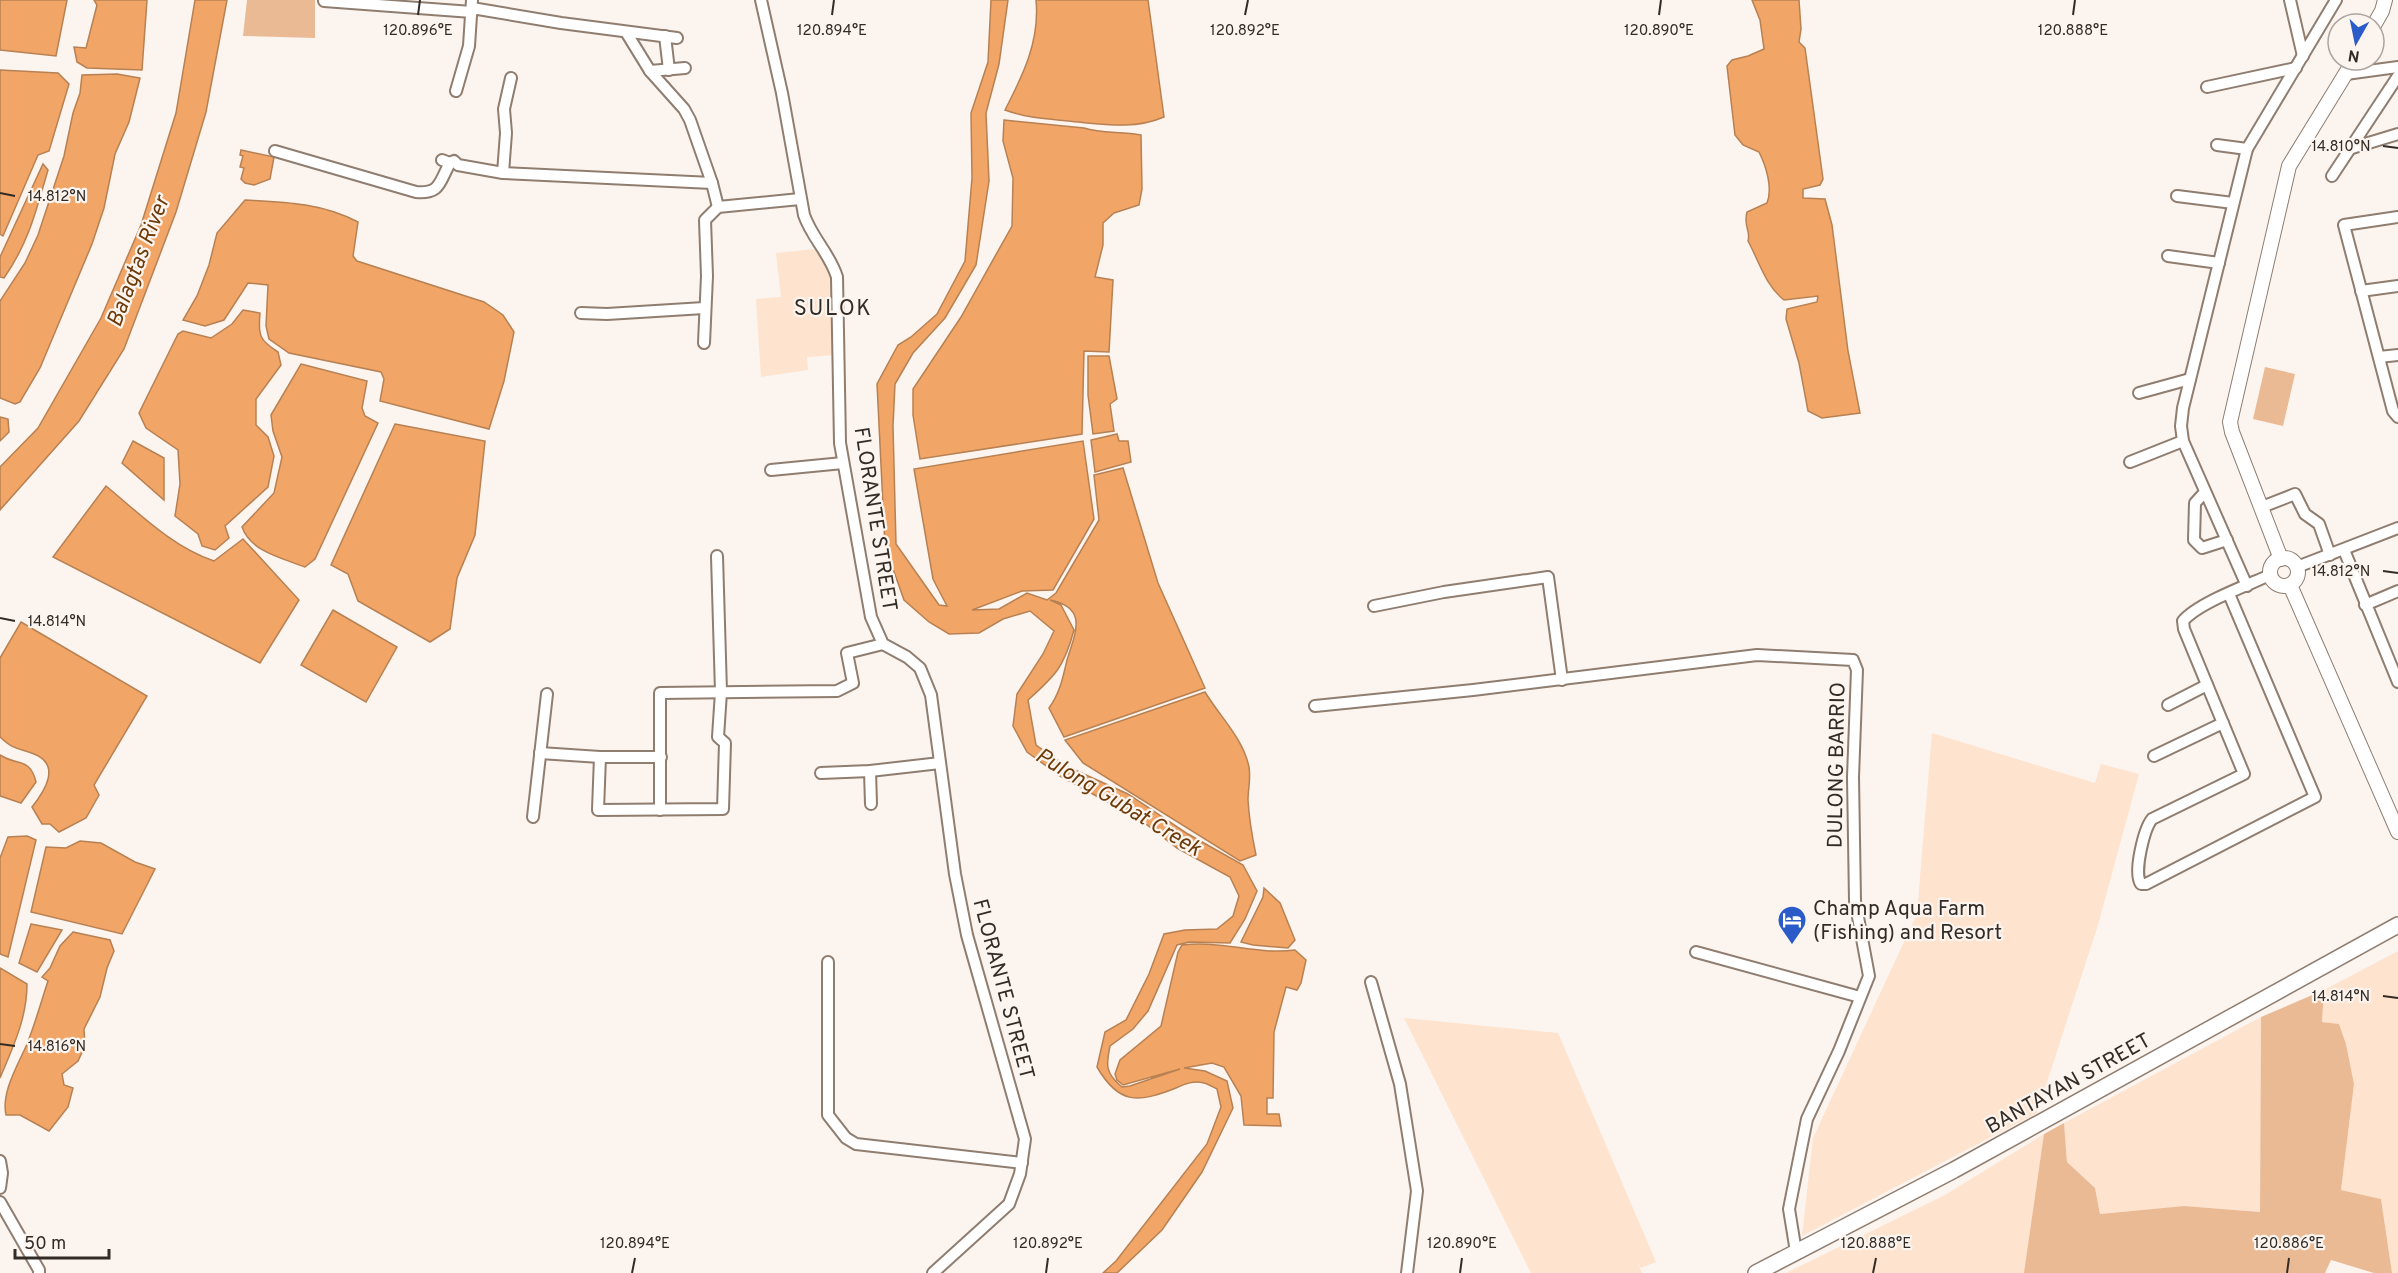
<svg xmlns="http://www.w3.org/2000/svg" width="2398" height="1273" font-family="Overpass,sans-serif">
<style>
.built{fill:#fee3cf}
.green{fill:#eaba95}
.water{fill:#f1a566;stroke:#b88153;stroke-width:1.5}
.lines{fill:none;stroke-linecap:round;stroke-linejoin:round}
.minor-casing{stroke:#8f7d70;stroke-width:14}
.tertiary-casing{stroke:#8f7d70;stroke-width:16}
.secondary-casing{stroke:#8f7d70;stroke-width:18}
.minor{stroke:#fff;stroke-width:10}
.tertiary{stroke:#fff;stroke-width:14}
.secondary{stroke:#fff;stroke-width:15}
.ticks{fill:none;stroke:#332c26;stroke-width:2}
.labels{text-anchor:middle;stroke-width:4.5;stroke-linejoin:round;paint-order:stroke}
.street-label{font-size:21px;fill:#332c26;stroke:#fcf4ee}
.poi-label{font-size:21px;fill:#332c26;stroke:#fcf4ee;text-anchor:start}
.water-label{font-size:22px;font-style:italic;fill:#6c3b09;stroke:#fcf4ee}
.neighbourhood-label{font-size:22px;letter-spacing:1.5px;fill:#332c26;stroke:#fcf4ee}
.ticks-label{font-size:15px;text-anchor:middle;fill:#332c26;stroke:#fcf4ee;stroke-width:4.5;stroke-linejoin:round;paint-order:stroke}
</style>
<rect width="100%" height="100%" fill="#fcf4ee"/>
<g class="built">
<polygon points="815,249 826,262 831,272 836,355 807,357 808,370 761,377 756,299 781,297 776,253"/>
<polygon points="1932,733 2095,783 2101,764 2139,774 2098,925 2037,1113 1802,1236 1813,1138 1917,914"/>
<polygon points="2398,951 2398,1273 2392,1273 2381,1199 2341,1190 2354,1084 2346,1044 2339,1024 2322,1022 2324,990"/>
<polygon points="2261,1017 2260,1212 2184,1206 2100,1214 2095,1188 2067,1162 2064,1123"/>
<polygon points="1404,1018 1558,1033 1656,1262 1641,1268 1638,1263 1642,1273 1531,1273"/>
<polygon points="2044,1134 2039,1200 2027,1273 1786,1273 1945,1195"/>
</g>
<g class="green">
<polygon points="247,0 315,0 315,38 243,36"/>
<polygon points="2265,367 2295,374 2283,426 2253,419"/>
<polygon points="2324,990 2322,1022 2339,1024 2346,1044 2354,1084 2341,1190 2381,1199 2392,1273 2374,1273 2331,1260 2325,1273 2024,1273 2044,1134 2064,1123 2067,1162 2095,1188 2100,1214 2184,1206 2260,1212 2261,1017"/>
</g>
<g class="water">
<polygon points="0,0 67,0 56,56 0,50"/>
<polygon points="94,0 147,0 142,70 87,68 77,62 74,47 86,48 97,5"/>
<polygon points="195,0 227,0 206,112 176,212 124,349 79,421 0,510 0,467 38,428 101,318 141,225 176,113"/>
<path d="M991,0H1008L999,64L986,113L989,181L976,265L945,318L913,353L895,384L893,426L896,544L939,605L947,606L933,579L914,469L1083,441L1094,519L1053,590L1022,591L972,610L999,609L1027,593L1047,600L1056,593L1099,520L1094,475L1123,468L1158,583L1205,688L1064,737L1049,708C1060,693 1063,677 1067,660C1075,633 1089,608 1050,600L1061,605L1074,630C1064,667 1056,675 1028,700L1036,745L1066,766L1128,794L1188,834L1243,865L1257,891L1245,919L1230,943L1189,942L1177,945L1148,1011L1133,1029L1110,1046C1106,1065 1105,1073 1122,1087L1130,1086L1180,1069L1123,1085L1117,1080L1115,1074L1120,1060L1161,1026L1178,952L1182,945C1221,940 1257,955 1295,950L1306,960L1301,983L1297,990L1286,987L1274,1032L1273,1098H1267V1114H1279L1281,1126L1244,1125L1241,1096L1224,1067L1212,1063L1184,1068L1205,1071L1227,1081L1233,1108L1202,1172L1162,1230L1117,1273H1103L1116,1261L1207,1144L1221,1107L1217,1089C1213,1087 1208,1084 1204,1083C1194,1080 1185,1084 1176,1088C1138,1103 1119,1105 1097,1067L1105,1032L1126,1020L1149,974L1164,934L1185,930L1217,929L1233,916L1239,896L1230,877L1177,848L1142,821L1060,776L1027,752L1013,726L1017,694L1043,654L1054,631L1030,611L1003,619L979,633L949,634L929,622L904,600L885,546L877,384L898,345L911,337L937,314L965,261L972,178L971,113L988,62Z"/>
<path d="M1036,0H1148L1164,117C1136,129 1108,125 1078,122C1053,119 1029,119 1005,110C1023,75 1040,41 1036,0Z"/>
<path d="M1752,0H1799L1801,29L1799,42L1805,48L1823,179L1820,185L1803,189V198L1825,199L1832,225L1848,351L1860,413L1822,418L1808,411L1799,363L1786,319L1787,309L1817,302L1818,296L1784,300C1765,285 1759,261 1748,241C1751,230 1743,226 1747,212L1767,203C1773,188 1766,166 1759,152L1743,145L1735,135L1727,66L1732,60L1748,56L1764,49L1760,20Z"/>
<polygon points="0,70 58,73 69,84 49,151 38,155 3,236 0,234"/>
<polygon points="117,74 140,78 129,122 115,154 104,208 92,244 40,368 20,402 15,404 0,398 0,301 25,263 38,235 64,156 73,113 80,93 82,75"/>
<path d="M1004,120L1084,128C1102,134 1121,131 1141,135L1142,189L1139,205L1114,213L1103,223V245L1095,277L1113,280L1109,352L1084,351L1082,434L920,459L913,415V389L961,317L1012,226L1013,178L1003,141Z"/>
<polygon points="241,150 274,157 270,179 254,185 245,183 241,179 244,168 240,167 243,156 240,155"/>
<path d="M43,164L48,170C36,211 29,242 4,278L0,277V257Z"/>
<path d="M245,200C285,202 322,203 358,222L353,256L357,261L484,302L503,315L514,332L504,381L489,429L380,401L384,379L381,372L289,353L269,339L266,326L268,285L248,283L224,320L205,326L183,320L197,296L209,265L217,233Z"/>
<path d="M243,310L260,313C258,335 259,340 278,352L281,365L256,399V425L268,437L274,456L268,487L225,526L229,538L215,550L202,546L198,534L175,516L180,484L178,450L146,428L139,413L178,334L183,331L211,338L232,324Z"/>
<polygon points="1088,356 1109,356 1117,399 1110,404 1114,431 1093,434 1088,395"/>
<path d="M301,364L367,381L362,408L365,416L378,423L315,559L305,567C282,558 251,552 242,527L274,493L282,457L273,431L271,415Z"/>
<polygon points="0,417 8,419 9,432 0,441"/>
<polygon points="395,424 485,441 475,535 457,578 450,629 430,642 358,601 348,574 331,565"/>
<polygon points="1117,434 1119,441 1128,441 1131,462 1095,472 1091,440"/>
<polygon points="133,441 164,458 164,500 122,463"/>
<path d="M106,486C139,513 172,547 214,561L243,539L299,600L260,663L53,557Z"/>
<polygon points="333,610 397,647 366,702 301,665"/>
<path d="M21,622L147,696L94,785L99,795L86,818L59,832L50,824H42L32,807C44,792 62,765 34,754C17,747 15,751 0,737V658Z"/>
<path d="M1205,692C1220,717 1243,738 1249,767C1251,778 1248,789 1248,800C1249,818 1252,836 1256,855L1240,861L1083,763L1065,740Z"/>
<path d="M0,755C17,766 30,757 36,782L21,803L0,796Z"/>
<polygon points="27,836 36,840 8,957 0,954 0,858 8,837"/>
<polygon points="80,841 101,843 135,862 155,869 122,934 31,912 46,847 66,848"/>
<polygon points="1264,888 1280,903 1295,940 1288,948 1253,945 1241,942 1263,897"/>
<polygon points="31,924 62,930 37,972 19,963"/>
<path d="M73,932L110,940L114,951L107,968L100,997L84,1029L85,1046L78,1061L62,1074L64,1085L73,1088L68,1107L49,1131L20,1115H6C1,1092 18,1065 27,1044C35,1024 41,1002 48,981L42,977L50,968L60,946Z"/>
<path d="M0,968L27,984C27,1018 13,1047 0,1078Z"/>
</g>
<g class="lines">
<g class="minor-casing">
<g id="minor">
<path d="M761,0L782,93L804,215C812,238 830,254 837,277L840,443L871,617L883,644L907,657L920,668L931,695L955,874L967,935L1025,1139L1020,1174L1009,1204L933,1273"/>
<polyline points="2290,0 2303,56"/>
<polyline points="324,1 472,12"/>
<polyline points="472,8 561,23 677,38"/>
<polyline points="626,32 650,71 684,109 690,120 712,183 718,207"/>
<polyline points="665,36 669,70"/>
<polyline points="650,71 685,68"/>
<polyline points="2346,74 2398,67"/>
<polyline points="2207,87 2296,68"/>
<polyline points="456,91 469,46 472,0"/>
<polyline points="2217,145 2247,149"/>
<polyline points="2352,148 2398,134"/>
<path d="M275,151L416,192C441,194 439,182 450,163"/>
<polyline points="442,160 450,163 454,161 458,165 503,173 712,183"/>
<polyline points="503,173 506,133 504,109 511,78"/>
<polyline points="2332,176 2398,76"/>
<polyline points="2177,196 2233,203"/>
<polyline points="2398,217 2344,225 2393,411 2398,417"/>
<polyline points="2168,256 2219,263"/>
<polyline points="2361,291 2398,286"/>
<polyline points="581,313 607,314 704,308"/>
<polyline points="704,343 707,276 705,220 718,207 800,199"/>
<polyline points="2379,357 2398,355"/>
<polyline points="2139,393 2190,379"/>
<polyline points="2130,462 2183,441"/>
<polyline points="771,470 843,463"/>
<polyline points="2205,492 2195,503 2194,540 2202,548 2227,540"/>
<polyline points="2262,507 2295,494 2305,514 2319,524 2330,555"/>
<polyline points="2344,550 2398,682"/>
<polyline points="2297,567 2398,528"/>
<polyline points="2247,586 2183,441 2181,426 2183,408 2247,149 2336,0"/>
<path d="M2229,594L2315,797L2146,884H2141C2133,873 2144,829 2152,819L2244,774L2184,629L2183,621C2198,603 2248,585 2270,575"/>
<polyline points="2365,605 2398,591"/>
<polyline points="1374,606 1444,592 1548,577 1562,680"/>
<polyline points="2168,705 2207,685"/>
<polyline points="1315,706 1473,690 1757,655 1853,660 1857,670 1853,777 1855,901 1869,976 1839,1051 1807,1119 1789,1209 1796,1252"/>
<polyline points="540,753 600,757 661,757"/>
<polyline points="2154,756 2223,723"/>
<polyline points="600,757 598,810 723,809 725,743 718,737 721,692 717,556"/>
<polyline points="870,771 871,804"/>
<polyline points="821,773 870,771 940,763"/>
<polyline points="660,810 660,693 837,691 853,683 847,653 883,644"/>
<polyline points="533,817 547,694"/>
<polyline points="1696,952 1860,997"/>
<polyline points="828,962 828,1115 846,1138 856,1144 1022,1163"/>
<polyline points="1371,982 1400,1084 1417,1191 1407,1273"/>
<polyline points="0,1161 2,1173 0,1188"/>
<polyline points="0,1202 39,1270 39,1273"/>
</g>
</g>
<g class="tertiary-casing">
<g id="tertiary">
<polyline points="2374,25 2382,11 2385,0"/>
<circle cx="2284" cy="572" r="14"/>
<polyline points="2281,559 2232,432 2230,422 2289,166 2354,60"/>
<polyline points="2290,585 2398,832"/>
</g>
</g>
<g class="secondary-casing">
<polyline id="secondary" points="1756,1273 1954,1170 2398,925"/>
</g>
<use href="#minor" class="minor"/>
<use href="#tertiary" class="tertiary"/>
<use href="#secondary" class="secondary"/>
</g>
<path class="ticks" d="M418,15L420,0M832,15L834,0M1245,15L1248,0M1659,15L1661,0M2073,15L2075,0M2383,146L2398,148M0,193L15,196M2383,571L2398,573M0,618L15,621M2383,996L2398,998M0,1044L15,1046M632,1273L635,1258M1046,1273L1048,1258M1460,1273L1462,1258M1873,1273L1876,1258M2287,1273L2289,1258"/>
<defs>
<g id="hotel-pin" transform="scale(1.5)"><path d="M0 17L-7.5 6A9.5 9.5 0 1 1 7.5 6Z" fill="#2b5bc9" stroke="#fcf4ee"/><path d="M-6-4.5h1.5V1H6V5H4.5V3h-9V5H-6ZM-4 0a1.8 1.8 0 1 1 3.6 0ZM.5 0V-2.5h3Q6-2.5 6 0Z" fill="#fff"/></g>
</defs>
<g fill-rule="evenodd">
<use href="#hotel-pin" x="1792" y="920"/>
</g>
<g class="labels">
<g class="street-label">
<text transform="translate(876 519) rotate(81)" y="7">FLORANTE STREET</text>
<text transform="translate(1836 765) rotate(-89)" y="7">DULONG BARRIO</text>
<text transform="translate(1004 989) rotate(75)" y="7">FLORANTE STREET</text>
<text transform="translate(2068 1083) rotate(-29)" y="7">BANTAYAN STREET</text>
</g>
<g class="poi-label">
<text x="1813" y="915">Champ Aqua Farm<tspan x="1813" dy="24">(Fishing) and Resort</tspan></text>
</g>
<g class="water-label">
<text transform="translate(137 261) rotate(-69)" y="8">Balagtas River</text>
<text transform="translate(1119 801) rotate(31)" y="8">Pulong Gubat Creek</text>
</g>
<g class="neighbourhood-label">
<text x="833" y="315">SULOK</text>
</g>
</g>
<g class="ticks-label">
<text x="418" y="35">120.896°E</text>
<text x="832" y="35">120.894°E</text>
<text x="1245" y="35">120.892°E</text>
<text x="1659" y="35">120.890°E</text>
<text x="2073" y="35">120.888°E</text>
<text x="2341" y="151">14.810°N</text>
<text x="57" y="201">14.812°N</text>
<text x="2341" y="576">14.812°N</text>
<text x="57" y="626">14.814°N</text>
<text x="2341" y="1001">14.814°N</text>
<text x="57" y="1051">14.816°N</text>
<text x="635" y="1248">120.894°E</text>
<text x="1048" y="1248">120.892°E</text>
<text x="1462" y="1248">120.890°E</text>
<text x="1876" y="1248">120.888°E</text>
<text x="2289" y="1248">120.886°E</text>
</g>
<g transform="translate(2356 42) rotate(189)"><circle r="28" fill="#fcf4ee" stroke="#aca49e" stroke-width="1.5"/>
<path d="M0-4.5L10 22L0 15L-10 22Z" fill="#2b5bc9"/>
<text y="-9" font-size="16" font-weight="bold" text-anchor="middle" fill="#332c26">N</text>
</g>
<path d="M15 1249v9h94v-9" fill="none" stroke="#332c26" stroke-width="3"/>
<text x="24" y="1249" font-size="18" fill="#332c26" stroke="#fcf4ee" stroke-width="4.5" paint-order="stroke">50 m</text>
</svg>
